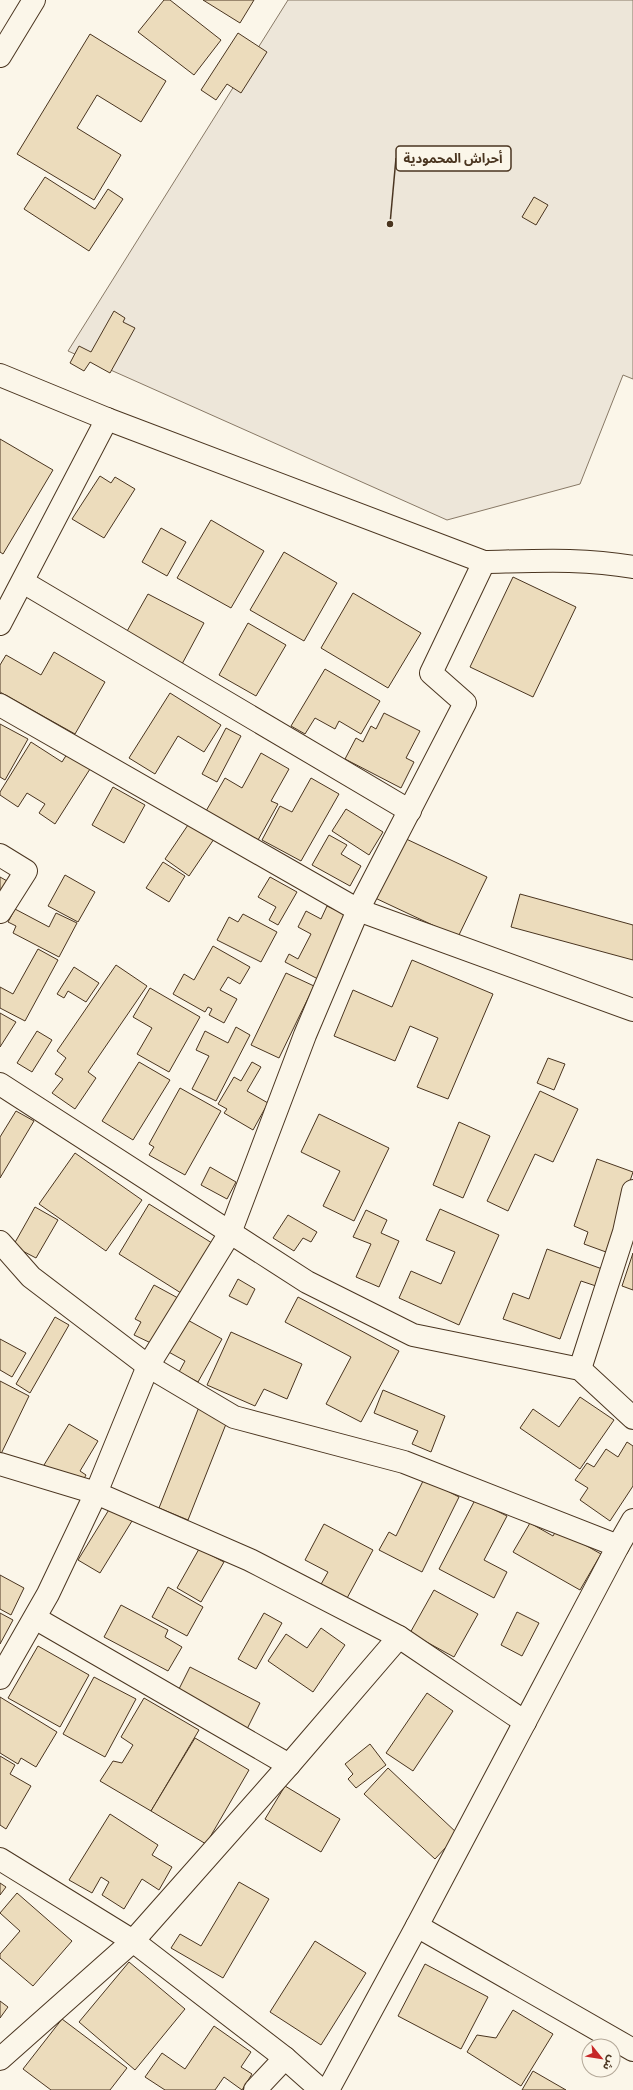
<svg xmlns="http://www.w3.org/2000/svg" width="633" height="2090" font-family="'Exo 2','Noto Sans Arabic',sans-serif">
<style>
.green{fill:#ede6d9;stroke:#887966}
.building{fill:#ecdcbc;stroke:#4a3520}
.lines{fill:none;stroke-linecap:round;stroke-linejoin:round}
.street-casing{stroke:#4a3520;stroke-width:24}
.secondary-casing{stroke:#4a3520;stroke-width:24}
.street{stroke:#fbf6e9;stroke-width:22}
.secondary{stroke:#fbf6e9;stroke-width:22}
.leader{fill:none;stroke:#4a3520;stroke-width:1.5}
.callout-dot{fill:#4a3520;stroke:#fbf6e9;stroke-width:1.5}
.callout{fill:#fbf6e9;stroke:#4a3520;stroke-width:1.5}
.callout-label{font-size:13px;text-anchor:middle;font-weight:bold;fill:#4a3520}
</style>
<rect width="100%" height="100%" fill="#fbf6e9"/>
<polygon class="green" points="288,0 633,0 633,379 623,375 580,484 447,520 68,351"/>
<g class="building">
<polygon points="164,0 170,0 221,40 194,75 138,32"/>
<polygon points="203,0 254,0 240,23"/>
<polygon points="238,33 267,52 241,93 227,84 216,100 201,90"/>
<polygon points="90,34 166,81 141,122 97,95 77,128 121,155 94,200 17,154"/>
<polygon points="45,177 95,209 108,189 123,199 89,251 24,209"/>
<polygon points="534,197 548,205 536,225 522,217"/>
<polygon points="114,311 125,318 123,322 135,328 110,373 90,362 84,371 70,363 79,346 91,352"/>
<polygon points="0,439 53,470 3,554 0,552"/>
<polygon points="100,476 111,483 115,477 135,489 104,538 72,519"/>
<polygon points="211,520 264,551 231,608 177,578"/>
<polygon points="161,528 186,542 167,576 142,562"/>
<polygon points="284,552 337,583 304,641 250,610"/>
<polygon points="513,577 576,607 533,697 470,667"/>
<polygon points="353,593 421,633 388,688 321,648"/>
<polygon points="148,594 204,623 182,664 126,633"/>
<polygon points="248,623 286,645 256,696 219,675"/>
<polygon points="54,652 105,682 75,734 0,692 0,665 6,655 41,675"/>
<polygon points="325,669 380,701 361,734 339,721 335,729 315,718 305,734 291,726"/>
<polygon points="170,693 221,725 204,752 178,736 155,774 129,758"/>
<polygon points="384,713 420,731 406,758 414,762 401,788 345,759 356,738 363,742 371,726 376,729"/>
<polygon points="0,724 28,739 5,780 0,777"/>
<polygon points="226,728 241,736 217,782 202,774"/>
<polygon points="31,742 62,762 67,754 90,769 55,824 39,813 45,804 27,793 18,807 0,795 0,792"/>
<polygon points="261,753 289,769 271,801 278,804 258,840 206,811 225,778 242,788"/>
<polygon points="311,778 339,794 301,861 262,840 280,806 292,812"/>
<polygon points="113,787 145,805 124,843 92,825"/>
<polygon points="346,809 383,832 369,855 332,831"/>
<polygon points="190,822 214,839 189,876 165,859"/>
<polygon points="329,835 347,845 341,854 361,866 350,886 312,865"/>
<polygon points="402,837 487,877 458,937 373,897"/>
<polygon points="163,862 185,876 169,902 146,888"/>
<polygon points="65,875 95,892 78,922 48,906"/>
<polygon points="0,877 9,882 0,896"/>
<polygon points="270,877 297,892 278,925 269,920 276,907 258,897"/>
<polygon points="520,894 633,925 633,960 511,927"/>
<polygon points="327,906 350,917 318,979 285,962 289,954 298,959 311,934 298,927 306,911 321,919"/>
<polygon points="15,909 49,927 56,913 77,923 59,957 13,933 16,926 8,922"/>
<polygon points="243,914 277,932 261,962 217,940 229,917 238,922"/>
<polygon points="213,946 250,967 240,984 228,977 220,990 237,999 224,1023 209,1015 212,1009 208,1007 205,1012 173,994 184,974 194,980"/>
<polygon points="38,949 58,960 25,1021 0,1008 0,987 13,994"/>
<polygon points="412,960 493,994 448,1099 417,1087 438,1038 410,1026 395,1061 334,1036 353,990 392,1007"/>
<polygon points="116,965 147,986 88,1072 96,1078 75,1109 52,1093 63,1079 55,1074 66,1058 57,1051"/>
<polygon points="74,967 99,983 86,1002 68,991 64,998 57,994"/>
<polygon points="286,973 314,986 279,1058 251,1045"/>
<polygon points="150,988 200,1017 169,1072 137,1054 152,1028 133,1017"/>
<polygon points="0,1013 16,1022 0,1047"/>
<polygon points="236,1027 250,1035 216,1101 192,1089 209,1056 196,1050 205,1031 228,1043"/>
<polygon points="37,1031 52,1040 32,1072 17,1063"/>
<polygon points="548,1058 565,1064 554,1090 537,1083"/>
<polygon points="139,1062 170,1080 133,1140 102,1121"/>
<polygon points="252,1062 261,1067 247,1091 268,1103 253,1130 224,1113 227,1109 218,1104 234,1077 241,1081"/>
<polygon points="180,1088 221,1111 185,1175 149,1155 154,1147 149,1144"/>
<polygon points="540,1091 578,1109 553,1162 535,1154 508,1211 487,1201"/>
<polygon points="16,1111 34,1121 0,1178 0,1137"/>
<polygon points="319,1114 389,1148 354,1221 323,1206 340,1171 301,1152"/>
<polygon points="459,1122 490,1136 463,1198 433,1185"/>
<polygon points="75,1153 142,1200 106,1251 39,1204"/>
<polygon points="597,1159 633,1172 606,1252 584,1244 588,1232 574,1226"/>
<polygon points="210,1167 236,1182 227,1199 201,1185"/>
<polygon points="149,1204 212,1243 181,1293 119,1254"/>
<polygon points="35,1207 58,1220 36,1258 13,1246"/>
<polygon points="440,1209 499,1235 459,1325 399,1298 411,1271 441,1284 455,1252 426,1240"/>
<polygon points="366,1210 387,1220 381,1233 399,1241 379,1287 356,1277 371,1244 353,1237"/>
<polygon points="288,1215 317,1232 311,1242 303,1238 294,1251 273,1238"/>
<polygon points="547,1249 605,1270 599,1287 581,1281 560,1339 503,1319 513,1293 529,1299"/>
<polygon points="633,1253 633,1290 622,1286"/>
<polygon points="238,1279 255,1289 247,1305 229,1296"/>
<polygon points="154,1285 178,1298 153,1344 134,1335 141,1322 135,1319"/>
<polygon points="298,1297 399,1351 361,1422 326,1404 351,1357 285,1322"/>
<polygon points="55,1317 69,1325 30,1393 16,1384"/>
<polygon points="184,1318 222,1339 198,1382 179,1372 185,1361 165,1350"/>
<polygon points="231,1332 302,1364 287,1399 264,1389 255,1406 207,1385"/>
<polygon points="0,1339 26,1353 12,1377 0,1370"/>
<polygon points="0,1381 29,1396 0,1456"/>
<polygon points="383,1390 445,1416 431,1452 412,1444 418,1431 374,1413"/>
<polygon points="580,1397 614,1420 580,1469 520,1428 533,1409 559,1427"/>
<polygon points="199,1407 228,1419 188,1520 159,1508"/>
<polygon points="69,1424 98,1441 80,1471 86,1475 80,1486 44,1465"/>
<polygon points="627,1442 633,1446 633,1486 610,1521 580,1500 588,1488 575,1480 587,1463 594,1467 606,1449 618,1457"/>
<polygon points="424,1479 459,1497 422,1572 379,1550 389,1532 396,1536"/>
<polygon points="475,1500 507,1516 484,1560 507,1572 494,1598 439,1569"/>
<polygon points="110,1508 132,1521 100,1573 78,1560"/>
<polygon points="530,1523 553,1536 557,1529 601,1554 580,1590 513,1552"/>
<polygon points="324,1524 373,1550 346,1600 320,1586 328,1572 305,1560"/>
<polygon points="199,1549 224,1562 201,1602 177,1588"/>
<polygon points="0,1575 24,1588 11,1615 0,1609"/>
<polygon points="168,1587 203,1607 187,1636 152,1617"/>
<polygon points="434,1590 478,1614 454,1657 410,1633"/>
<polygon points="121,1605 168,1630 165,1637 182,1647 168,1671 104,1637"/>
<polygon points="517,1612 539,1623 522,1656 501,1645"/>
<polygon points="0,1613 13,1620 0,1644"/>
<polygon points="264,1613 282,1623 256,1669 238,1659"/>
<polygon points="321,1628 345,1645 313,1692 268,1661 286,1634 307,1648"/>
<polygon points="38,1646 89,1675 60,1727 8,1698"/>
<polygon points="190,1667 260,1703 246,1731 176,1695"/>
<polygon points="94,1677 136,1699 105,1757 63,1734"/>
<polygon points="427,1693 453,1711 413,1771 386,1753"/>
<polygon points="0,1697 57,1732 36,1767 21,1758 18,1764 0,1753"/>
<polygon points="144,1698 199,1730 151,1811 100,1781 113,1761 122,1763 133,1745 121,1737"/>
<polygon points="195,1738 249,1770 206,1844 151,1811"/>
<polygon points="370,1744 386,1765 356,1788 348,1779 353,1774 345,1764"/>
<polygon points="0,1756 15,1765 10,1774 31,1786 6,1829 0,1825"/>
<polygon points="388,1768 458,1834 435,1859 364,1794"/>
<polygon points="285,1786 340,1819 321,1852 265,1819"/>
<polygon points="110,1814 158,1845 152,1855 172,1867 159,1890 142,1879 124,1909 102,1895 109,1882 101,1877 92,1893 69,1880"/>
<polygon points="239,1882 269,1899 223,1978 171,1948 180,1934 201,1946"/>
<polygon points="0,1883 6,1887 0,1895"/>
<polygon points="17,1893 72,1941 33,1986 0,1958 0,1954 20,1931 0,1913"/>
<polygon points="315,1941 366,1973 321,2045 270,2012"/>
<polygon points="129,1962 185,2009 135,2070 79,2022"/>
<polygon points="425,1964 488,1997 461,2049 398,2016"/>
<polygon points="0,2001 8,2007 0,2018"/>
<polygon points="513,2010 553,2034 521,2086 467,2052 477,2035 496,2038"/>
<polygon points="62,2019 127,2068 110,2090 51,2090 23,2069"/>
<polygon points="214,2026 251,2052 241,2067 252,2074 242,2090 224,2077 215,2090 165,2090 145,2077 162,2053 185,2069"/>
<polygon points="533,2071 566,2090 522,2090"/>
</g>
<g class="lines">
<g class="street-casing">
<g id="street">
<path d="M0,375L107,419L484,562C534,561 584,558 633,567"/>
<polyline points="23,582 410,811"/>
<polyline points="0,624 107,419"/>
<polyline points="0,705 358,910 633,1010"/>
<polyline points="0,855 26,871 0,912"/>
<polyline points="0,1084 307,1282 413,1335 580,1369 633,1418"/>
<polyline points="0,1242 31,1277 148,1366 234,1417 404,1462 618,1546"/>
<polyline points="580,1369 624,1232 633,1191"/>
<polyline points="0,1464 96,1493 250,1560 399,1637 525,1722"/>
<polyline points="35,1618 289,1765"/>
<polyline points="0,1678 48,1594 96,1493 148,1366 230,1233 305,1035 358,910 465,703 431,673 484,562"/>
<polyline points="0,1859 133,1941 285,2058 321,2090"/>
<polyline points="417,1926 633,2050"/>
<polyline points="0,2059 133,1941 289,1765 399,1637"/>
<polyline points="255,2090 285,2058"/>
<polyline points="328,2090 417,1926 618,1546 633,1520"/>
</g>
</g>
<g class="secondary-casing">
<polyline id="secondary" points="0,56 34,0"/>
</g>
<use href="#street" class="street"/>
<use href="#secondary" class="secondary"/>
</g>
<path class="leader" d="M390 224L396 158"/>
<circle class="callout-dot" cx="390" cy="224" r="4"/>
<rect class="callout" x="396" y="146" width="115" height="25" rx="4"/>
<g class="callout-label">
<text x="453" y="163">أحراش المحمودية</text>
</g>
<g transform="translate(601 2058) rotate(120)"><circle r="19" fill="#fbf6e9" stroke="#b4a999"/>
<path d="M0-3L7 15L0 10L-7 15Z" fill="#c62828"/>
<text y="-6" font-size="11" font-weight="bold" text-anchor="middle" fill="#4a3520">ش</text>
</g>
</svg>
